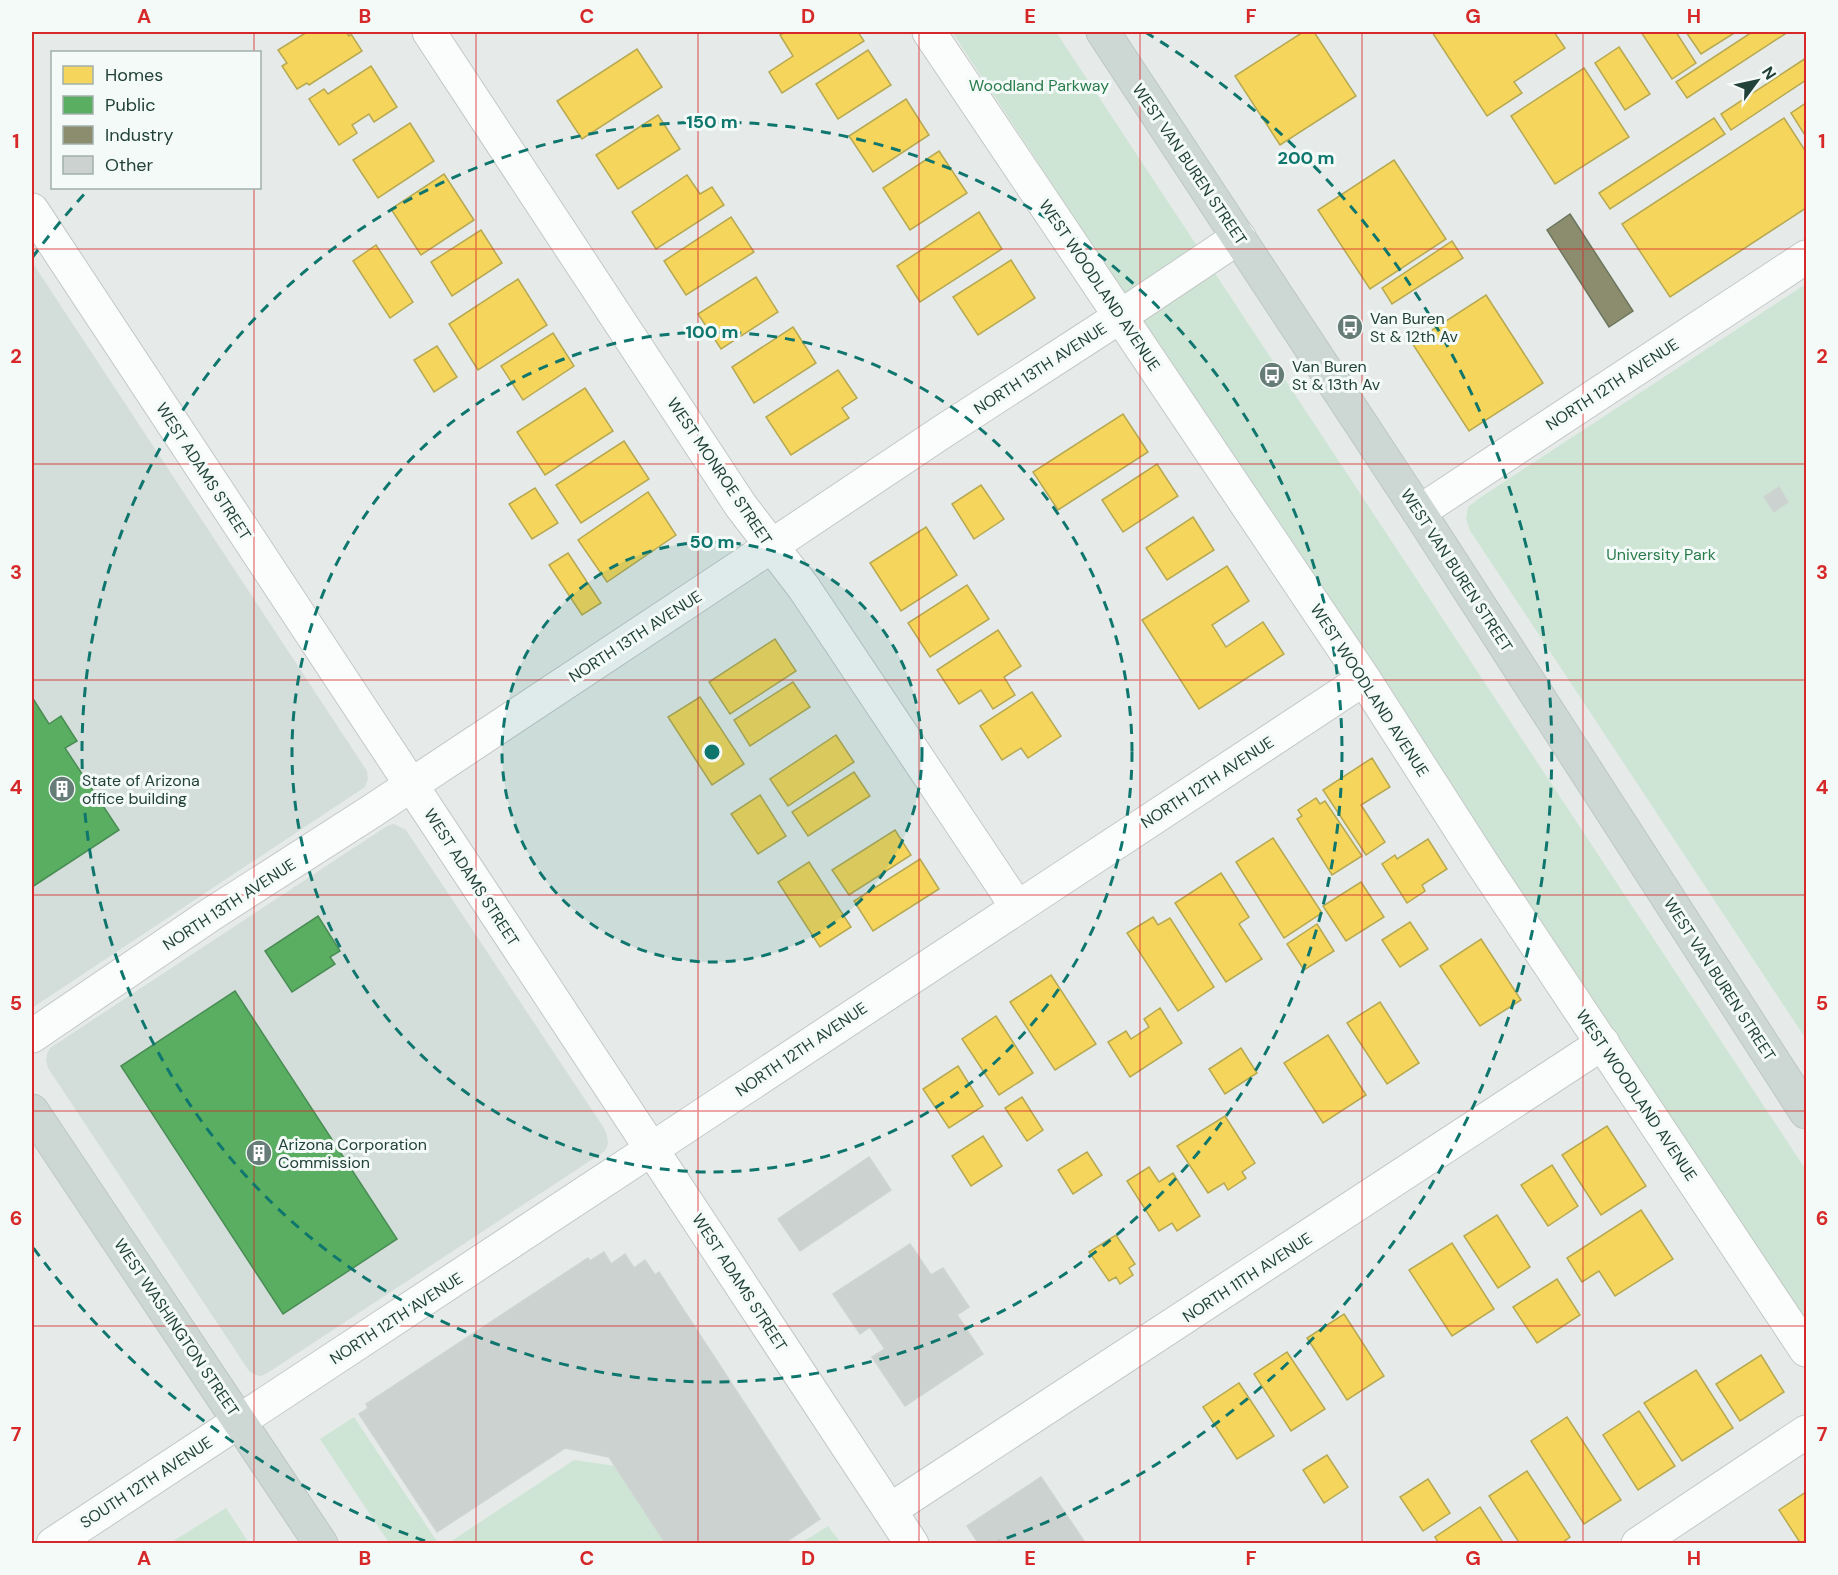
<svg xmlns="http://www.w3.org/2000/svg" width="1838" height="1575" font-family="'DM Sans',sans-serif">
<style>
.built{fill:#d3ddd9}
.green{fill:#cee5d6}
.homes{fill:#f6d55c;stroke:#b6a952;stroke-width:1.5}
.public{fill:#5aae61;stroke:#498d55;stroke-width:1.5}
.industry{fill:#8c8c6e;stroke:#6c765e;stroke-width:1.5}
.building{fill:#ccd2d0;stroke:#ced4d2;stroke-width:1.5}
.lines{fill:none;stroke-linecap:round;stroke-linejoin:round}
.minor-casing{stroke:#c3c8c6;stroke-width:35}
.major-casing{stroke:#bdc7c4;stroke-width:35}
.minor{stroke:#fbfcfc;stroke-width:33}
.major{stroke:#cdd7d4;stroke-width:33}
.grid{fill:none;stroke:#d62828;stroke-width:1.5;stroke-opacity:0.55}
.ring{fill:none;stroke:#0f766e;stroke-width:3;stroke-dasharray:10 8}
.labels{text-anchor:middle;stroke-width:6;stroke-linejoin:round;paint-order:stroke}
.park-label{font-size:16px;fill:#287b4b;stroke:#f4faf7}
.street-label{font-size:16px;fill:#214139;stroke:#f4faf7}
.poi-label{font-size:16px;fill:#214139;stroke:#f4faf7;text-anchor:start}
.centre{fill:#0f766e;stroke:#f4faf7;stroke-width:3}
.ring-label{font-size:18px;text-anchor:middle;font-weight:bold;fill:#0f766e;stroke:#f4faf7;stroke-width:6;stroke-linejoin:round;paint-order:stroke}
.neatline{fill:none;stroke:#d62828;stroke-width:2}
.grid-label{font-size:20px;text-anchor:middle;font-weight:bold;fill:#d62828}
</style>
<rect width="100%" height="100%" fill="#e6ebe9"/>
<g class="built">
<polygon points="32,262 367,771 368,779 365,787 32,1008"/>
<polygon points="394,824 406,830 604,1128 607,1136 608,1144 605,1151 269,1372 261,1376 255,1375 249,1371 48,1068 46,1061 47,1054 50,1048 387,826"/>
</g>
<g class="green">
<polygon points="952,32 1056,32 1806,1170 1806,1323"/>
<polygon points="1806,284 1806,1039 1469,529 1466,518 1468,507 1481,497"/>
<polygon points="354,1417 438,1543 389,1543 320,1439"/>
<polygon points="574,1460 616,1466 667,1544 447,1544"/>
<polygon points="226,1508 249,1543 170,1543"/>
<polygon points="828,1526 841,1543 801,1543"/>
</g>
<g class="homes">
<polygon points="307,32 346,32 349,36 351,34 362,51 309,85 307,83 297,89 282,66 287,63 278,50"/>
<polygon points="786,32 858,32 864,41 782,93 769,72 793,56 780,35"/>
<polygon points="1303,32 1314,32 1356,96 1280,145 1235,76"/>
<polygon points="1432,32 1554,32 1565,48 1514,82 1522,93 1487,116"/>
<polygon points="1641,32 1676,32 1696,63 1672,79"/>
<polygon points="1686,32 1736,32 1701,54"/>
<polygon points="1752,32 1788,32 1687,98 1676,82"/>
<polygon points="1619,47 1650,94 1625,110 1595,63"/>
<polygon points="637,49 662,87 582,139 557,101"/>
<polygon points="868,50 891,85 838,119 816,84"/>
<polygon points="1806,58 1806,80 1731,130 1721,114"/>
<polygon points="371,66 397,107 374,122 369,114 352,125 357,133 339,145 309,99 324,89 328,94"/>
<polygon points="1584,68 1629,137 1555,184 1511,116"/>
<polygon points="906,99 929,135 873,172 849,136"/>
<polygon points="1806,103 1806,137 1791,113"/>
<polygon points="658,115 680,149 618,189 596,155"/>
<polygon points="1714,118 1725,134 1610,209 1599,193"/>
<polygon points="1784,118 1806,152 1806,208 1670,297 1622,224"/>
<polygon points="410,123 434,161 378,198 353,160"/>
<polygon points="939,151 967,193 910,230 883,188"/>
<polygon points="1394,160 1446,239 1370,289 1318,210"/>
<polygon points="444,174 474,220 421,255 391,209"/>
<polygon points="687,175 700,194 712,187 724,205 656,249 632,212"/>
<polygon points="979,212 1002,249 920,302 897,266"/>
<polygon points="731,217 754,252 686,295 664,261"/>
<polygon points="481,230 502,263 452,296 431,262"/>
<polygon points="1452,241 1463,258 1392,304 1382,288"/>
<polygon points="376,245 413,302 390,318 353,261"/>
<polygon points="1011,260 1035,298 978,335 953,297"/>
<polygon points="756,277 778,312 721,349 698,314"/>
<polygon points="518,279 547,325 478,370 449,324"/>
<polygon points="1486,295 1543,383 1469,431 1412,343"/>
<polygon points="1349,323 1358,335 1353,338 1345,326"/>
<polygon points="793,327 816,363 754,403 732,367"/>
<polygon points="553,333 574,366 523,400 501,366"/>
<polygon points="437,346 457,377 434,392 414,360"/>
<polygon points="838,370 857,398 842,408 849,418 791,455 766,417"/>
<polygon points="585,388 613,431 545,475 517,432"/>
<polygon points="1123,414 1148,452 1058,510 1033,472"/>
<polygon points="624,441 649,479 581,523 556,485"/>
<polygon points="1157,464 1178,496 1123,532 1102,500"/>
<polygon points="981,485 1004,519 974,539 952,504"/>
<polygon points="535,488 558,523 532,539 509,504"/>
<polygon points="648,492 676,535 607,582 578,540"/>
<polygon points="1193,517 1214,550 1167,580 1146,548"/>
<polygon points="926,527 957,575 901,611 870,563"/>
<polygon points="568,553 601,603 582,615 549,565"/>
<polygon points="1227,566 1249,601 1212,625 1226,647 1263,622 1284,654 1199,709 1142,620"/>
<polygon points="967,585 989,619 930,657 908,623"/>
<polygon points="998,630 1021,666 1004,677 1015,695 993,709 981,690 959,704 937,670"/>
<polygon points="775,639 796,671 730,714 709,682"/>
<polygon points="793,682 810,707 750,746 734,720"/>
<polygon points="1032,692 1061,736 1028,758 1021,748 1002,760 980,726"/>
<polygon points="700,697 744,764 712,785 668,717"/>
<polygon points="836,735 854,762 788,806 770,779"/>
<polygon points="1372,758 1390,787 1361,805 1385,842 1366,855 1323,790"/>
<polygon points="854,772 870,796 808,836 792,812"/>
<polygon points="760,795 786,836 758,854 731,814"/>
<polygon points="1316,798 1320,804 1325,801 1362,856 1332,875 1297,819 1302,816 1298,810"/>
<polygon points="895,830 911,855 849,895 832,870"/>
<polygon points="1273,838 1322,913 1284,938 1236,862"/>
<polygon points="1428,839 1447,869 1422,885 1425,891 1407,903 1382,864 1395,855 1397,859"/>
<polygon points="920,859 939,889 873,931 854,901"/>
<polygon points="809,862 851,927 820,947 778,882"/>
<polygon points="1221,873 1249,917 1239,924 1262,959 1226,982 1175,903"/>
<polygon points="1361,882 1384,917 1346,941 1323,906"/>
<polygon points="1153,917 1158,925 1170,918 1214,987 1178,1011 1127,933"/>
<polygon points="1410,922 1428,949 1400,967 1382,940"/>
<polygon points="1317,924 1334,951 1304,970 1287,944"/>
<polygon points="1481,939 1521,1000 1480,1026 1440,966"/>
<polygon points="1051,975 1096,1044 1055,1070 1010,1002"/>
<polygon points="1380,1002 1419,1063 1387,1084 1347,1023"/>
<polygon points="1160,1008 1182,1043 1130,1077 1108,1042 1126,1031 1131,1039 1149,1027 1144,1019"/>
<polygon points="996,1016 1033,1073 999,1095 962,1039"/>
<polygon points="1328,1035 1366,1095 1323,1123 1284,1063"/>
<polygon points="1241,1048 1257,1073 1225,1094 1209,1069"/>
<polygon points="958,1066 983,1106 949,1128 923,1089"/>
<polygon points="1022,1097 1043,1130 1027,1141 1005,1108"/>
<polygon points="1225,1116 1255,1163 1242,1172 1246,1178 1228,1190 1224,1183 1208,1193 1177,1146"/>
<polygon points="1607,1126 1646,1186 1601,1215 1562,1155"/>
<polygon points="983,1136 1002,1166 971,1186 952,1156"/>
<polygon points="1087,1152 1102,1175 1073,1194 1058,1170"/>
<polygon points="1552,1165 1578,1206 1548,1226 1521,1185"/>
<polygon points="1149,1167 1159,1182 1173,1173 1200,1216 1177,1231 1172,1223 1159,1231 1127,1181"/>
<polygon points="1641,1210 1673,1259 1615,1296 1599,1271 1582,1282 1567,1258"/>
<polygon points="1497,1215 1530,1267 1498,1288 1464,1236"/>
<polygon points="1116,1235 1135,1264 1129,1268 1133,1275 1120,1284 1116,1277 1109,1281 1089,1252"/>
<polygon points="1452,1243 1494,1309 1452,1336 1409,1270"/>
<polygon points="1557,1279 1580,1315 1537,1343 1513,1307"/>
<polygon points="1344,1314 1384,1376 1347,1400 1307,1338"/>
<polygon points="1287,1352 1325,1409 1291,1431 1254,1374"/>
<polygon points="1761,1355 1784,1392 1740,1421 1716,1384"/>
<polygon points="1696,1370 1733,1428 1682,1461 1644,1403"/>
<polygon points="1239,1383 1274,1436 1237,1459 1203,1407"/>
<polygon points="1639,1411 1675,1466 1638,1490 1603,1435"/>
<polygon points="1567,1417 1621,1500 1584,1524 1531,1441"/>
<polygon points="1327,1455 1348,1487 1324,1503 1303,1470"/>
<polygon points="1527,1471 1570,1537 1560,1544 1520,1544 1489,1496"/>
<polygon points="1428,1479 1450,1513 1423,1531 1400,1497"/>
<polygon points="1806,1492 1806,1543 1801,1544 1779,1510"/>
<polygon points="1480,1507 1504,1544 1439,1544 1435,1537"/>
</g>
<g class="public">
<polygon points="32,697 49,724 61,716 77,741 65,748 119,830 32,887"/>
<polygon points="318,916 340,951 330,957 335,964 292,992 265,951"/>
<polygon points="235,991 397,1239 283,1314 121,1066"/>
</g>
<polygon class="industry" points="1570,214 1633,311 1609,327 1547,230"/>
<g class="building">
<polygon points="1267,363 1276,375 1272,379 1263,366"/>
<polygon points="1779,487 1788,502 1774,512 1764,497"/>
<polygon points="869,1157 891,1190 800,1251 778,1219"/>
<polygon points="910,1244 931,1275 943,1268 969,1307 957,1315 983,1354 905,1406 872,1357 885,1349 870,1327 860,1334 833,1294"/>
<polygon points="604,1252 611,1264 625,1254 634,1268 645,1260 655,1275 659,1272 820,1519 783,1544 666,1544 609,1457 565,1448 437,1532 359,1414 368,1408 366,1404 588,1258 590,1261"/>
<polygon points="1041,1477 1086,1544 979,1544 967,1526"/>
</g>
<g class="lines">
<g class="minor-casing">
<g id="minor">
<polyline points="429,32 741,506 804,588 1017,907"/>
<polyline points="929,32 1364,679 1482,863 1806,1350"/>
<polyline points="32,210 912,1544"/>
<polyline points="1419,512 1806,257"/>
<polyline points="32,1036 210,915 372,811 746,563 942,432 1121,316 1239,237"/>
<polyline points="890,1510 1603,1043"/>
<polyline points="53,1544 1364,679"/>
<polyline points="1638,1544 1806,1432"/>
</g>
</g>
<g class="major-casing">
<g id="major">
<polyline points="1103,32 1419,512 1806,1112"/>
<polyline points="32,1111 321,1544"/>
</g>
</g>
<use href="#minor" class="minor"/>
<use href="#major" class="major"/>
</g>
<path class="grid" d="M254,32V52M476,32V1544M698,32V1544M919,32V1544M1140,32V1544M1362,32V1544M1583,32V1544M254,188V1544M32,249H1806M32,464H1806M32,680H1806M32,895H1806M32,1111H1806M32,1326H1806"/>
<circle cx="712" cy="752" r="210" fill="#0f766e" fill-opacity=".12"/>
<g class="ring">
<circle cx="712" cy="752" r="210"/>
<circle cx="712" cy="752" r="420"/>
<circle cx="712" cy="752" r="630"/>
<path d="M425 1541A840 840 0 0 1 32 1246M32 258A840 840 0 0 1 88 190M1145 32A840 840 0 0 1 999 1541"/>
</g>
<defs>
<g id="bus-disc" transform="scale(1.35)"><circle r="9.5" fill="#667c77" stroke="#f4faf7"/><path d="M-5-6H5V4H4V6H2V4H-2V6H-4V4H-5ZM-3.5-4V0h7V-4ZM-3.5 1.2v1.5H-2V1.2ZM2 1.2v1.5H3.5V1.2Z" fill="#fff"/></g>
<g id="building-disc" transform="scale(1.35)"><circle r="9.5" fill="#667c77" stroke="#f4faf7"/><path d="M-4-6H4V6H1V3H-1V6H-4ZM-2.5-4.3h1.7v1.8h-1.7ZM.8-4.3h1.7v1.8H.8ZM-2.5-1h1.7V.8h-1.7ZM.8-1h1.7V.8H.8Z" fill="#fff"/></g>
</defs>
<g fill-rule="evenodd">
<use href="#bus-disc" x="1350" y="327"/>
<use href="#bus-disc" x="1272" y="375"/>
<use href="#building-disc" x="62" y="789"/>
<use href="#building-disc" x="259" y="1153"/>
</g>
<g class="labels">
<g class="park-label">
<text x="1039" y="91">Woodland Parkway</text>
<text x="1661" y="560">University Park</text>
</g>
<g class="street-label">
<text transform="translate(1190 164) rotate(56)" y="6">WEST VAN BUREN STREET</text>
<text transform="translate(1100 285) rotate(56)" y="6">WEST WOODLAND AVENUE</text>
<text transform="translate(1040 368) rotate(-33)" y="6">NORTH 13TH AVENUE</text>
<text transform="translate(1612 384) rotate(-33)" y="6">NORTH 12TH AVENUE</text>
<text transform="translate(204 471) rotate(57)" y="6">WEST ADAMS STREET</text>
<text transform="translate(720 471) rotate(56)" y="6">WEST MONROE STREET</text>
<text transform="translate(1457 570) rotate(57)" y="6">WEST VAN BUREN STREET</text>
<text transform="translate(635 636) rotate(-33)" y="6">NORTH 13TH AVENUE</text>
<text transform="translate(1370 690) rotate(57)" y="6">WEST WOODLAND AVENUE</text>
<text transform="translate(1207 782) rotate(-33)" y="6">NORTH 12TH AVENUE</text>
<text transform="translate(472 877) rotate(57)" y="6">WEST ADAMS STREET</text>
<text transform="translate(229 904) rotate(-33)" y="6">NORTH 13TH AVENUE</text>
<text transform="translate(1720 979) rotate(57)" y="6">WEST VAN BUREN STREET</text>
<text transform="translate(801 1049) rotate(-34)" y="6">NORTH 12TH AVENUE</text>
<text transform="translate(1637 1095) rotate(56)" y="6">WEST WOODLAND AVENUE</text>
<text transform="translate(1247 1277) rotate(-33)" y="6">NORTH 11TH AVENUE</text>
<text transform="translate(740 1282) rotate(57)" y="6">WEST ADAMS STREET</text>
<text transform="translate(396 1318) rotate(-33)" y="6">NORTH 12TH AVENUE</text>
<text transform="translate(177 1327) rotate(56)" y="6">WEST WASHINGTON STREET</text>
<text transform="translate(146 1482) rotate(-33)" y="6">SOUTH 12TH AVENUE</text>
</g>
<g class="poi-label">
<text x="1370" y="324">Van Buren<tspan x="1370" dy="18">St &amp; 12th Av</tspan></text>
<text x="1292" y="372">Van Buren<tspan x="1292" dy="18">St &amp; 13th Av</tspan></text>
<text x="82" y="786">State of Arizona<tspan x="82" dy="18">office building</tspan></text>
<text x="278" y="1150">Arizona Corporation<tspan x="278" dy="18">Commission</tspan></text>
</g>
</g>
<circle cx="712" cy="752" r="9" class="centre"/>
<g class="ring-label">
<text x="712" y="128">150 m</text>
<text x="1306" y="164">200 m</text>
<text x="712" y="338">100 m</text>
<text x="712" y="548">50 m</text>
</g>
<rect width="1838" height="1575" fill="none" stroke="#f4faf7" stroke-width="66"/>
<rect x="51" y="51" width="210" height="138" fill="#f4faf7" stroke="#a0b0ab" stroke-width="1.5"/>
<rect x="63" y="66" width="30" height="18" fill="#f6d55c" stroke="#a0b0ab" stroke-width="1.5"/>
<text x="105" y="81" font-size="18" fill="#214139">Homes</text>
<rect x="63" y="96" width="30" height="18" fill="#5aae61" stroke="#a0b0ab" stroke-width="1.5"/>
<text x="105" y="111" font-size="18" fill="#214139">Public</text>
<rect x="63" y="126" width="30" height="18" fill="#8c8c6e" stroke="#a0b0ab" stroke-width="1.5"/>
<text x="105" y="141" font-size="18" fill="#214139">Industry</text>
<rect x="63" y="156" width="30" height="18" fill="#ccd2d0" stroke="#a0b0ab" stroke-width="1.5"/>
<text x="105" y="171" font-size="18" fill="#214139">Other</text>
<g transform="translate(1757 81) rotate(57)" stroke="#f4faf7" stroke-width="4.5" paint-order="stroke">
<path d="M0-4.5L10 22L0 15L-10 22Z" fill="#214139"/>
<text y="-9" font-size="16" font-weight="bold" text-anchor="middle" fill="#214139">N</text>
</g>
<rect x="33" y="33" width="1772" height="1509" class="neatline"/>
<g class="grid-label">
<text x="144" y="23">A</text>
<text x="365" y="23">B</text>
<text x="587" y="23">C</text>
<text x="808" y="23">D</text>
<text x="1030" y="23">E</text>
<text x="1251" y="23">F</text>
<text x="1473" y="23">G</text>
<text x="1694" y="23">H</text>
<text x="16" y="148">1</text>
<text x="1822" y="148">1</text>
<text x="16" y="363">2</text>
<text x="1822" y="363">2</text>
<text x="16" y="579">3</text>
<text x="1822" y="579">3</text>
<text x="16" y="794">4</text>
<text x="1822" y="794">4</text>
<text x="16" y="1010">5</text>
<text x="1822" y="1010">5</text>
<text x="16" y="1225">6</text>
<text x="1822" y="1225">6</text>
<text x="16" y="1441">7</text>
<text x="1822" y="1441">7</text>
<text x="144" y="1565">A</text>
<text x="365" y="1565">B</text>
<text x="587" y="1565">C</text>
<text x="808" y="1565">D</text>
<text x="1030" y="1565">E</text>
<text x="1251" y="1565">F</text>
<text x="1473" y="1565">G</text>
<text x="1694" y="1565">H</text>
</g>
</svg>
